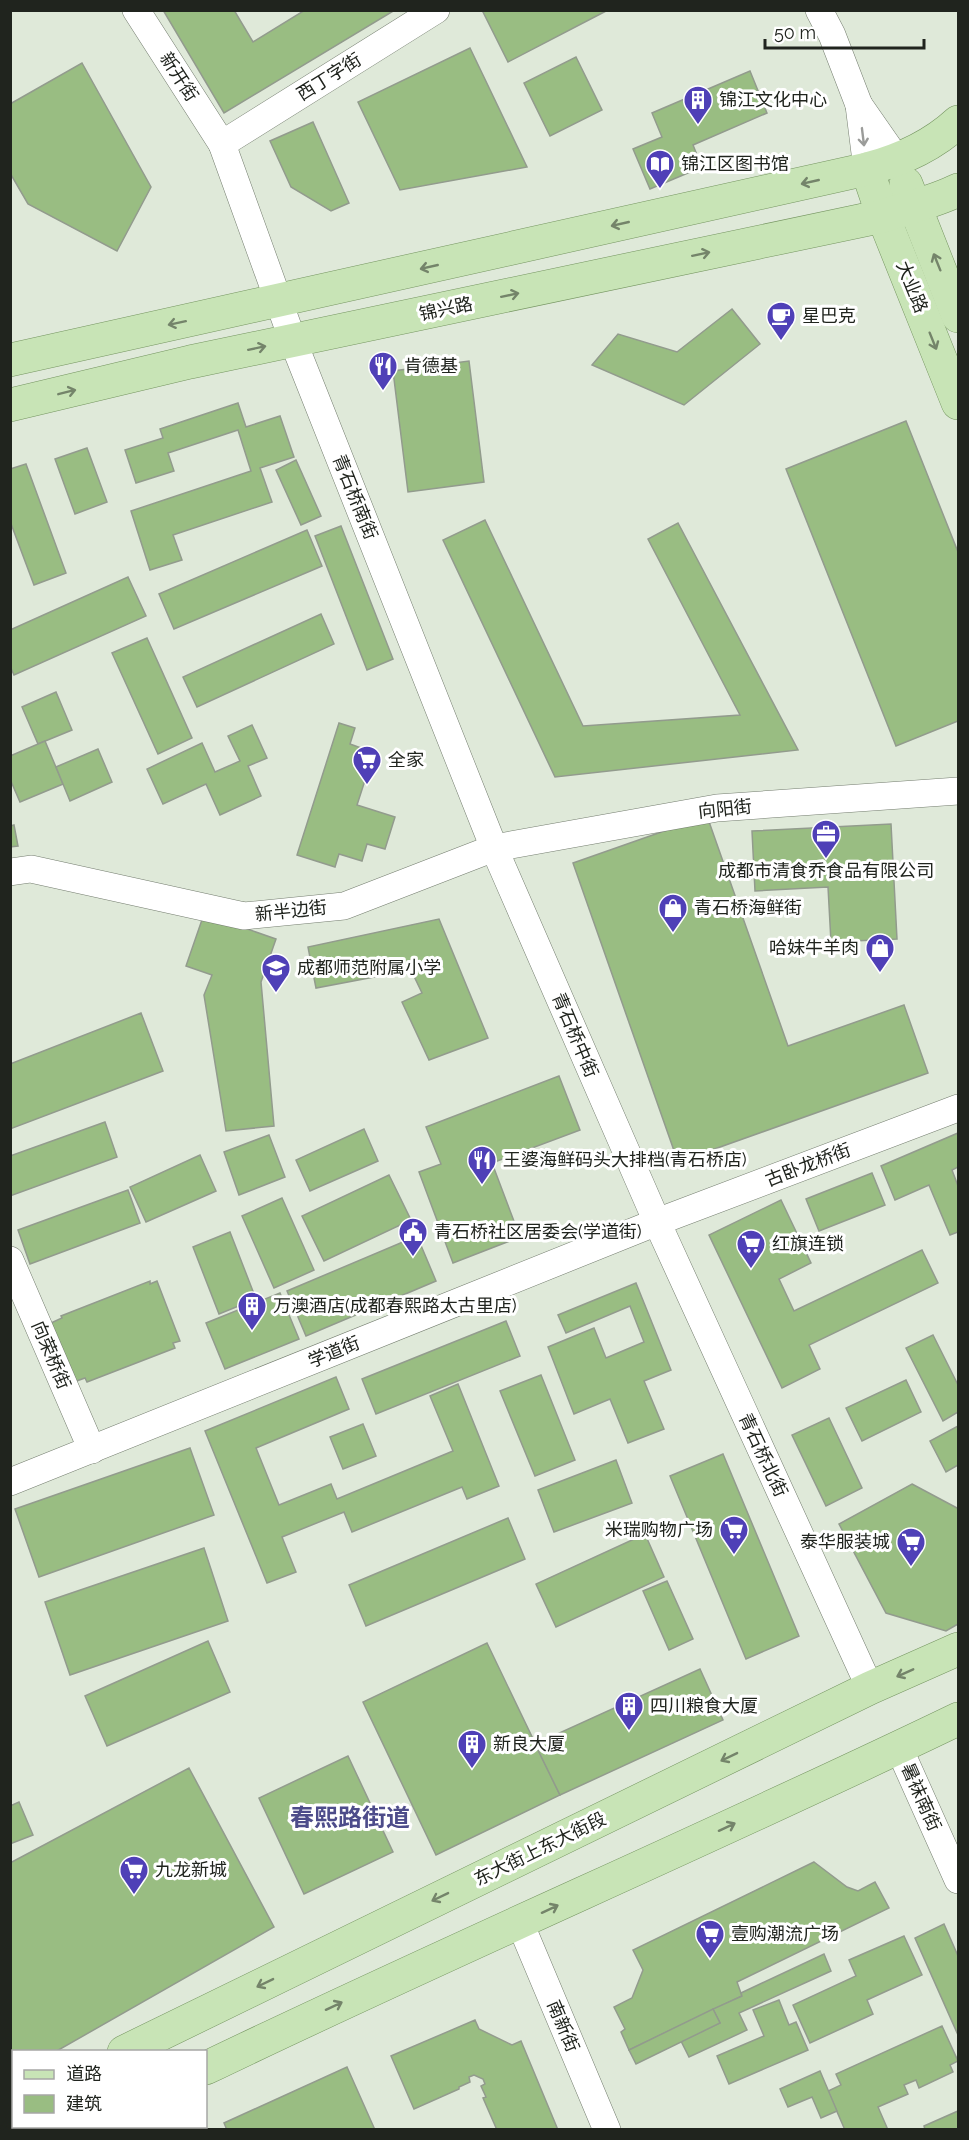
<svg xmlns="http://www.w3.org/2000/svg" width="969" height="2140" font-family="Raleway,'Noto Sans SC',sans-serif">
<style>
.building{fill:#99bd82;stroke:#929b8d;stroke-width:1.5}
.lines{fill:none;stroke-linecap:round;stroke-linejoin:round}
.minor-casing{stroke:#747d6f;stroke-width:28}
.major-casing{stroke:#759561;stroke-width:34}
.minor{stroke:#fff;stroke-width:27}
.major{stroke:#c8e4b6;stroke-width:33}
.oneway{stroke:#9b9c9a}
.oneway2{stroke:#74846a}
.labels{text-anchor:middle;stroke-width:6;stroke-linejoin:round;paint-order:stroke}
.street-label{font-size:18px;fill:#20241e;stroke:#fff}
.poi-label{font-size:18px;fill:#20241e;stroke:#fff;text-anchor:start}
.district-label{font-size:24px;font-weight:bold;fill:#4d4c8a;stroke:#fff}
</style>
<rect width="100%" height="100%" fill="#dfe9d9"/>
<g class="building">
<polygon points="163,10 234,10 253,42 305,10 395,10 224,113"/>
<polygon points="482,10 608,10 508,62"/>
<polygon points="470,48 527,167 400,190 358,102"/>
<polygon points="576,57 602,110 550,136 524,83"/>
<polygon points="82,63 151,187 117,251 28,204 10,173 10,104"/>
<polygon points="750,71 767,113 693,145 702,167 650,189 633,149 662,137 652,113"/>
<polygon points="313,122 349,203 331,211 291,187 270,141"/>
<polygon points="732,309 760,344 684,405 592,365 618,334 677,352"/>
<polygon points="469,361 484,482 408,492 393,371"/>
<polygon points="238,403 246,427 280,416 294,457 260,468 272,502 173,535 182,560 150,570 131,511 251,471 238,430 168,453 174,471 136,483 125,450 163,438 160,429"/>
<polygon points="906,421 958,552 958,721 896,746 786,469"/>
<polygon points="87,448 107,502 75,514 55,459"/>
<polygon points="296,460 321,516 301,525 276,470"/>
<polygon points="26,464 66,573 34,585 10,521 10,469"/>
<polygon points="485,520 583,726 740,715 648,539 678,523 798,750 555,777 443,540"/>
<polygon points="341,526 393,659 367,670 315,536"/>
<polygon points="307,530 322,566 174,629 159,594"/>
<polygon points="128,577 146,616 14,675 10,666 10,630"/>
<polygon points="321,614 334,644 197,707 183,677"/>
<polygon points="147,638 192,738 158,754 112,653"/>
<polygon points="56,692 72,730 38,744 22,707"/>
<polygon points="339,723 355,728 350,744 361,748 356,764 369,768 357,805 395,817 385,849 367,844 362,861 339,854 335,867 297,855"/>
<polygon points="252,725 267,758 248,766 261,796 220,815 206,784 163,804 147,769 202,743 215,772 240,761 228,736"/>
<polygon points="45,741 63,784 20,802 10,779 10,756"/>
<polygon points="98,749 112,782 70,801 56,767"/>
<polygon points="707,816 788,1046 904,1005 928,1073 678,1162 573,863"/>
<polygon points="891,824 897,939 831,942 828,887 755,891 752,831"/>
<polygon points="14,825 18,846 10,847 10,826"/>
<polygon points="204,914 276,939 261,982 274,1126 226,1131 204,995 212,975 186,966"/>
<polygon points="439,919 488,1038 429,1060 402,1002 422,993 411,970 316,988 308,947"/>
<polygon points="141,1013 163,1071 10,1129 10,1064"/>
<polygon points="559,1076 580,1130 492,1163 520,1237 453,1263 419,1172 441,1164 426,1127"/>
<polygon points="105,1122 117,1157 10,1196 10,1156"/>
<polygon points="364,1129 378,1161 310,1191 296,1160"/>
<polygon points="958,1133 958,1167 952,1170 958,1186 958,1232 950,1235 929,1185 895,1200 881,1166"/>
<polygon points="269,1135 285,1177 239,1195 224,1152"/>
<polygon points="200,1155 216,1191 146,1222 130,1187"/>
<polygon points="872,1173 885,1205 819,1231 806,1199"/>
<polygon points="389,1175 411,1220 324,1261 302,1216"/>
<polygon points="128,1190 140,1223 30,1264 18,1230"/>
<polygon points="282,1198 314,1270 274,1288 242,1216"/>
<polygon points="781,1200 811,1263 779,1279 794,1311 922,1250 938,1283 809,1345 820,1369 782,1388 709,1235"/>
<polygon points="230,1232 256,1299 219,1314 193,1247"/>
<polygon points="417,1236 436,1281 306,1336 287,1291"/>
<polygon points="150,1281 150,1284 157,1281 180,1341 173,1343 175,1348 87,1382 85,1378 71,1383 49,1324 62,1318 61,1316"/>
<polygon points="636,1283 671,1370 644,1381 664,1429 628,1443 610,1399 574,1414 548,1347 594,1328 606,1358 644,1342 630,1306 566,1333 558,1315"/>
<polygon points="280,1293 299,1339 225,1369 206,1323"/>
<polygon points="506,1321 520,1356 376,1414 362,1379"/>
<polygon points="933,1335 958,1385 958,1412 943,1421 906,1348"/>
<polygon points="541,1375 575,1460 535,1476 500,1391"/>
<polygon points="336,1377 349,1409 256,1448 279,1505 331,1484 337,1499 453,1451 430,1396 458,1384 499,1486 467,1499 462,1487 352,1532 344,1512 282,1537 296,1572 267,1583 205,1431"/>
<polygon points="906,1380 921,1412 862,1441 846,1408"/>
<polygon points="829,1418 862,1488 826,1506 792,1435"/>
<polygon points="363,1424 376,1456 343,1469 330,1437"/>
<polygon points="958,1426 958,1465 946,1472 930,1441"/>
<polygon points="190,1448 214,1515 39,1577 15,1509"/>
<polygon points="723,1454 799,1636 746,1659 670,1476"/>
<polygon points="616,1460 632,1503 554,1532 538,1490"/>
<polygon points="912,1484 957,1508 958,1507 958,1624 946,1631 886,1613 839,1524"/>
<polygon points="508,1518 525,1559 366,1626 349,1585"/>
<polygon points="645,1534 664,1577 556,1627 536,1584"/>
<polygon points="204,1548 228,1621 70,1675 45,1602"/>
<polygon points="667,1581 693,1639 669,1650 643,1591"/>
<polygon points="208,1641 230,1692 107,1746 85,1696"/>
<polygon points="487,1643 560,1795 436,1855 363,1702"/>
<polygon points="700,1669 723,1720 560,1795 535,1744"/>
<polygon points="348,1756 393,1852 304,1894 259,1798"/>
<polygon points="189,1768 274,1927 55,2052 14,2052 14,2057 10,2056 10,1863"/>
<polygon points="19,1802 33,1835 10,1844 10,1806"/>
<polygon points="814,1862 847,1887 858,1891 875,1882 889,1908 737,1982 742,1996 629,2050 621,2032 625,2029 614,2007 632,1998 643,1970 633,1950"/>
<polygon points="944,1924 958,1956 958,2035 915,1938"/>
<polygon points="904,1936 922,1975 867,2000 873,2014 810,2043 793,2005 856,1976 849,1960"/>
<polygon points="824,1954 831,1971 739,2013 747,2030 689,2057 681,2041 720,2023 713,2009 742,1996 741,1993"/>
<polygon points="779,2000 789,2025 796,2022 808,2050 729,2084 717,2056 764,2036 753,2010"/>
<polygon points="713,2009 720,2023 636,2064 629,2050"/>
<polygon points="475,2020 479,2029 512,2045 521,2041 558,2130 497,2130 483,2098 486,2097 481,2086 485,2084 483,2079 474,2075 469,2077 470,2082 459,2087 459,2089 414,2109 391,2056"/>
<polygon points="942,2026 958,2061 950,2065 953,2072 919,2088 916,2080 904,2085 908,2094 878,2107 888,2130 845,2130 828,2091 841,2085 836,2074"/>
<polygon points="347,2067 375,2130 227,2130 224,2123"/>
<polygon points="820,2071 837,2111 821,2118 812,2097 788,2107 780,2089"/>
<polygon points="958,2111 958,2130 925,2130 924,2126"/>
</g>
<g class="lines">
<g class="minor-casing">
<g id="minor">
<polyline points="136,10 222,144 293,341 494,848 657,1222 870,1688"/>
<polyline points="819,10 832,35 859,105"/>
<polyline points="222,144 436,10"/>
<polyline points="867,169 859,105 898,161"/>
<polyline points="10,872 31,869 244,916 344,906 494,848 717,808 958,791"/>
<polyline points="10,1260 92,1450"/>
<polyline points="10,1482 657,1222 958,1108"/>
<polyline points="899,1748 958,1880"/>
<polyline points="520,1923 607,2130"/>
</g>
</g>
<g class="major-casing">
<g id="major">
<polyline points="867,169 883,216 958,403"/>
<polyline points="906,184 958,316"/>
<path d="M10,360L867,169C901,160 932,146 958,122"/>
<path d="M10,405L190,362L883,216C909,207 934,202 958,190"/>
<polyline points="124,2052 870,1688 958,1649"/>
<path d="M206,2068C455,1948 709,1839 958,1719"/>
<polyline points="10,2107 14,2105"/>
<polyline points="77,2130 83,2126"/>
</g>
</g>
<use href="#minor" class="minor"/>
<use href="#major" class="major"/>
</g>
<defs><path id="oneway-shaft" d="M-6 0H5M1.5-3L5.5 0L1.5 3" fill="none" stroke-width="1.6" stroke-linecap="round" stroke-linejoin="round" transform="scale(1.5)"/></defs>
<use class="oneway" href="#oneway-shaft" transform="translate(863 137) rotate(83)"/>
<g class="oneway2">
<use href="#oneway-shaft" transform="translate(810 182) rotate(167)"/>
<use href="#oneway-shaft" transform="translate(620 224) rotate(167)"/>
<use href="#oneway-shaft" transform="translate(701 254) rotate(-12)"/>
<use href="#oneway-shaft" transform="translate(937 262) rotate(-112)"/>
<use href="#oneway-shaft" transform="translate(429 267) rotate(167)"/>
<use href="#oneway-shaft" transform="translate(510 295) rotate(-12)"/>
<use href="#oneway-shaft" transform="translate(177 323) rotate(168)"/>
<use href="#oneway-shaft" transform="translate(933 341) rotate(68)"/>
<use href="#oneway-shaft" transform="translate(257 348) rotate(-12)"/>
<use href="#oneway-shaft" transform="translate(67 392) rotate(-14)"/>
<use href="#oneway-shaft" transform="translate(905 1673) rotate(156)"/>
<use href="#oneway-shaft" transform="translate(729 1757) rotate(154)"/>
<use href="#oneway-shaft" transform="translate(727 1827) rotate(-25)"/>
<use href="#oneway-shaft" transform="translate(440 1897) rotate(154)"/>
<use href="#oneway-shaft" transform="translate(550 1909) rotate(-25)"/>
<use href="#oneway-shaft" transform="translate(265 1983) rotate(154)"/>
<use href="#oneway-shaft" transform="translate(334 2006) rotate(-25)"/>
</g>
<defs>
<g id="building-pin" transform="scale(1.5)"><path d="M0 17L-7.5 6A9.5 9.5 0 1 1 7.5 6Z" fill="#4f40b7" stroke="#fff"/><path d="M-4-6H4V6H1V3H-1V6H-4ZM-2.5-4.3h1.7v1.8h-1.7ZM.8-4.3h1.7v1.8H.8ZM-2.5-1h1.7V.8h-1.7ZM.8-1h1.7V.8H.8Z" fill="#fff"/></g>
<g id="library-pin" transform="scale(1.5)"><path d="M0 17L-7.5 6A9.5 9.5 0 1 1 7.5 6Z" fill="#4f40b7" stroke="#fff"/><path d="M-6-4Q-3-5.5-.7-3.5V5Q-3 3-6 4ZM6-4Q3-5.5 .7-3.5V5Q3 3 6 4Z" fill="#fff"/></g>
<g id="cafe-pin" transform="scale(1.5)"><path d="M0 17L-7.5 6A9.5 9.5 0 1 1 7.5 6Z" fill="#4f40b7" stroke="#fff"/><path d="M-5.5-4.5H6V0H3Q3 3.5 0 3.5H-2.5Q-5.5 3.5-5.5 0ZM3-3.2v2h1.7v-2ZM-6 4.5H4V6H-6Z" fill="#fff"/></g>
<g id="restaurant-pin" transform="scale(1.5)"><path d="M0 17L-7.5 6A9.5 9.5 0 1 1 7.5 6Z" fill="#4f40b7" stroke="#fff"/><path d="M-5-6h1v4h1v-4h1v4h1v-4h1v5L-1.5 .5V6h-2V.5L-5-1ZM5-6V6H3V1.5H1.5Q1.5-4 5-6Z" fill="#fff"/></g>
<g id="supermarket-pin" transform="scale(1.5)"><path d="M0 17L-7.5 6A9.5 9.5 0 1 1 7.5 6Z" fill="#4f40b7" stroke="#fff"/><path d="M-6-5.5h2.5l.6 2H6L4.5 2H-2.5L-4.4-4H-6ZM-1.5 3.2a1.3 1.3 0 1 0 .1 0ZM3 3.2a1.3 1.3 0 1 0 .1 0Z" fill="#fff"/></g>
<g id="office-pin" transform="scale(1.5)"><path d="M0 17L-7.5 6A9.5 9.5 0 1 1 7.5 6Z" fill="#4f40b7" stroke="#fff"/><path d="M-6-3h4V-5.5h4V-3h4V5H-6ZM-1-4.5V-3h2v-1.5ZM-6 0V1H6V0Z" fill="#fff"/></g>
<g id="shop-pin" transform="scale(1.5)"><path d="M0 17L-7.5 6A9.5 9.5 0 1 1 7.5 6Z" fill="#4f40b7" stroke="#fff"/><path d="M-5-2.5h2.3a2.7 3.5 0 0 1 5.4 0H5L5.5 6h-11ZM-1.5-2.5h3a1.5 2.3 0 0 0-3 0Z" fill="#fff"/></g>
<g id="school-pin" transform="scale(1.5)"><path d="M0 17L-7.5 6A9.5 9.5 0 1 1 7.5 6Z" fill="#4f40b7" stroke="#fff"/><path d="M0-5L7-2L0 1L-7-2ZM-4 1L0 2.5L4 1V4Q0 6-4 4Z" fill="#fff"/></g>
<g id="civic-pin" transform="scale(1.5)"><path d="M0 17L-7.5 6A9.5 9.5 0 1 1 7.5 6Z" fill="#4f40b7" stroke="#fff"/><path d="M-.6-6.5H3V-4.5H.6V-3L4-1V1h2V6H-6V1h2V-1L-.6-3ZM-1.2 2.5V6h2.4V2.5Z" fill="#fff"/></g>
</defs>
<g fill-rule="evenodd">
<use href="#building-pin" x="698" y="100"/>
<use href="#library-pin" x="660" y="164"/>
<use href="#cafe-pin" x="781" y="316"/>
<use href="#restaurant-pin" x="383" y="366"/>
<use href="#supermarket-pin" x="367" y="760"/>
<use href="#office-pin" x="826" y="834"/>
<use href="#shop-pin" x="673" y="908"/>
<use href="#shop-pin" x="880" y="948"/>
<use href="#school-pin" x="276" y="968"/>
<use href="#restaurant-pin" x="482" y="1160"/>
<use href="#civic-pin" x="413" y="1232"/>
<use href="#supermarket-pin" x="751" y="1244"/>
<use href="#building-pin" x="252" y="1306"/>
<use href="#supermarket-pin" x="734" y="1530"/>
<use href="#supermarket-pin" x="911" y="1542"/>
<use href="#building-pin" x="629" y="1706"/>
<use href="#building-pin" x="472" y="1744"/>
<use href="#supermarket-pin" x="134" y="1870"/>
<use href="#supermarket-pin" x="710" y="1934"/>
</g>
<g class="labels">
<g class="street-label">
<text transform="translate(179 77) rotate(57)" y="6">新开街</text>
<text transform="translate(329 77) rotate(-32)" y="6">西丁字街</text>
<text transform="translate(912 287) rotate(68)" y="6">大业路</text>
<text transform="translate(446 309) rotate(-12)" y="6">锦兴路</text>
<text transform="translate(355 497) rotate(68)" y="6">青石桥南街</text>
<text transform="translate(725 809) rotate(-6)" y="6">向阳街</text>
<text transform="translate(291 911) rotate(-6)" y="6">新半边街</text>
<text transform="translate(575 1035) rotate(67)" y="6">青石桥中街</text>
<text transform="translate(808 1165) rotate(-21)" y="6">古卧龙桥街</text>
<text transform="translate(334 1352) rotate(-22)" y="6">学道街</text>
<text transform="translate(51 1355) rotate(67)" y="6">向荣桥街</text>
<text transform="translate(763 1455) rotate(65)" y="6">青石桥北街</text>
<text transform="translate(921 1797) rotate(66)" y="6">暑袜南街</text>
<text transform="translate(540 1849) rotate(-26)" y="6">东大街上东大街段</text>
<text transform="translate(563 2026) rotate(67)" y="6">南新街</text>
</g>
<g class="poi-label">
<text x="719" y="106">锦江文化中心</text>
<text x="681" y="170">锦江区图书馆</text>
<text x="802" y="322">星巴克</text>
<text x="404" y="372">肯德基</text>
<text x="388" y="766">全家</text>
<text x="826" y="877" text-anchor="middle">成都市清食乔食品有限公司</text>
<text x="694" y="914">青石桥海鲜街</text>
<text x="859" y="954" text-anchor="end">哈妹牛羊肉</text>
<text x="297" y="974">成都师范附属小学</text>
<text x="503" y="1166">王婆海鲜码头大排档(青石桥店)</text>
<text x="434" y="1238">青石桥社区居委会(学道街)</text>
<text x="772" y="1250">红旗连锁</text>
<text x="273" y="1312">万澳酒店(成都春熙路太古里店)</text>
<text x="713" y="1536" text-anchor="end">米瑞购物广场</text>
<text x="890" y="1548" text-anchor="end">泰华服装城</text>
<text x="650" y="1712">四川粮食大厦</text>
<text x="493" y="1750">新良大厦</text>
<text x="155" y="1876">九龙新城</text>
<text x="731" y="1940">壹购潮流广场</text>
</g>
<g class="district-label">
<text x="350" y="1826">春熙路街道</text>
</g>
</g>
<rect width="969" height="2140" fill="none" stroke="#20241e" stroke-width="24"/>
<rect x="12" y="2050" width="195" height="78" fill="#ffffff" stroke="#a6a7a5" stroke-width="1.5"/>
<rect x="24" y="2070" width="30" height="9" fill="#c8e4b6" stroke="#a6a7a5" stroke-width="1.5"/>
<text x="66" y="2080" font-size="18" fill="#20241e">道路</text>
<rect x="24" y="2095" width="30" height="18" fill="#99bd82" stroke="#a6a7a5" stroke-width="1.5"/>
<text x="66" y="2110" font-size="18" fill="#20241e">建筑</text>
<path d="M765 39v9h159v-9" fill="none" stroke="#20241e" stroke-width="3"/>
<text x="774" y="39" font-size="18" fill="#20241e" stroke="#ffffff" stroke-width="4.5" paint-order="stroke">50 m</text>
</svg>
